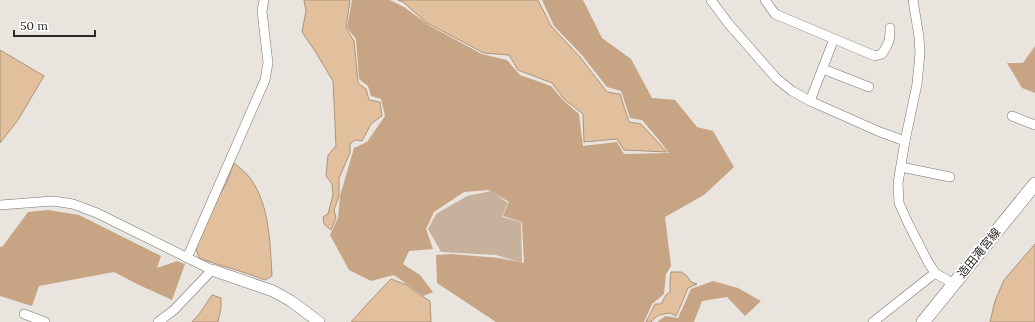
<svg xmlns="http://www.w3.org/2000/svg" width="1035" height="322" font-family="Lora,'Noto Sans JP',serif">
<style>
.green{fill:#c7b19c}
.forest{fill:#c7a483}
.water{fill:#e3c09d;stroke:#ac937a}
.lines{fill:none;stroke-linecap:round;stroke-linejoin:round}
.minor-casing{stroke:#78736e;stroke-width:10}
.tertiary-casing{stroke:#78736e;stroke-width:12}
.secondary-casing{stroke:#78736e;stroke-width:14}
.minor{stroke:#fff;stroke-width:9}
.tertiary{stroke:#fff;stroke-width:11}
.secondary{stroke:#fff;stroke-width:13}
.labels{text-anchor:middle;stroke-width:4;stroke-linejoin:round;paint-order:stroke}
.street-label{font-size:12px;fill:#2b2927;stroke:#fff}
</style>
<rect width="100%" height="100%" fill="#eae4de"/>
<polygon class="green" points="491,191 508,203 502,217 521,222 522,263 496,255 441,252 428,229 436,214 467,196"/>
<g class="forest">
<polygon points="352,0 390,0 404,7 430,26 482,54 507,60 520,75 551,86 563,100 579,114 583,146 617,142 624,154 669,153 659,140 642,120 630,118 621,91 607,87 581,54 554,26 542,0 583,0 602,38 631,59 652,98 675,100 697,127 713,131 734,167 704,195 665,217 671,266 666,274 664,294 652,304 644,322 496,322 437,283 436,255 452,254 499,258 524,263 522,222 503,216 509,202 489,190 464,192 434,212 426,229 433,249 409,251 403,264 420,275 433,292 423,296 394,275 371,281 349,270 330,235 338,218 340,196 354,148 367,142 385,116 381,99 371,96 368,86 359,79 356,39 347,28"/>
<polygon points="1035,46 1035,93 1022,88 1007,63 1023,63"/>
<polygon points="48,210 79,215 161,256 157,268 177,261 185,264 172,300 137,284 114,272 39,286 32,306 0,296 0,247 3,246 28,212"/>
<polygon points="713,281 738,288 761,301 745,316 727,297 702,301 694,322 657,322 665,316 678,318 691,289"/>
</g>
<g class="water">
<polygon points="304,0 350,0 346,28 354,41 358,83 366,89 369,100 380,102 382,116 371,124 362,141 355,140 350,144 350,153 339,178 339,196 334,210 336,218 331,230 324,224 323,217 328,214 333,195 332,184 326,176 328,155 336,146 333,81 315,51 302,32 306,11"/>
<polygon points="398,0 538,0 551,26 580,57 607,92 620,94 629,122 641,124 667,152 624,150 617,139 584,142 583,114 564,99 552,83 518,70 509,55 484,53 427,23 403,2"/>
<polygon points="0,50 44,76 18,120 0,143"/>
<path d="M234,163C239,168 246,172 250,178C270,205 270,244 272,276L265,280C243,271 220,266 199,258L196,248L216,201L226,184Z"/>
<polygon points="1035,244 1035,322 990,322 995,301 1004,280"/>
<path d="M671,272H681L686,275L691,282L697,284L688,288L681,305L676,316L670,313C662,314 656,315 651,322H646L655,304H661L666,295L670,292V280Z"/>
<polygon points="391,279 407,285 420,295 430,301 431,322 351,322 371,300"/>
<polygon points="212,295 221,298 221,308 218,322 192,322 200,313"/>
</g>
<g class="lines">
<g class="minor-casing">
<g id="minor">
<polyline points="711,0 728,23 777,79 792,91 810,101 880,132 905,141"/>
<path d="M765,0L775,14L875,56L882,54C889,43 890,41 890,28"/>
<polyline points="913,0 919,37 920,53 917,84 905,141 898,183 899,203 908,223 928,262 935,273 954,284"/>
<polyline points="823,69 869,87"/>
<polyline points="810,101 832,44"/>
<polyline points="1012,116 1035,125"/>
<polyline points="901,167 950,177"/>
<polyline points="0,205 53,201 73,204 97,213 212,270 174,310 158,322"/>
<polyline points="187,258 265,80 268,63 262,11 264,0"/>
<polyline points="24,314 45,322"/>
<polyline points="873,322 935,273"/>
</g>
</g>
<g class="tertiary-casing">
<polyline id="tertiary" points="212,270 273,291 291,301 319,322"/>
</g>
<g class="secondary-casing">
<polyline id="secondary" points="923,322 1035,184"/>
</g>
<use href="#minor" class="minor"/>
<use href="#tertiary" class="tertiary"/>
<use href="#secondary" class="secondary"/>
</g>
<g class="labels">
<g class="street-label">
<text transform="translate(979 253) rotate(-51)" y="4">造田滝宮線</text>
</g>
</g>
<path d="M14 30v6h81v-6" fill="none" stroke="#2b2927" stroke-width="2"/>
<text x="20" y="30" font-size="12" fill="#2b2927" stroke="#ffffff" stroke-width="3" paint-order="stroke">50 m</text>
</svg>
